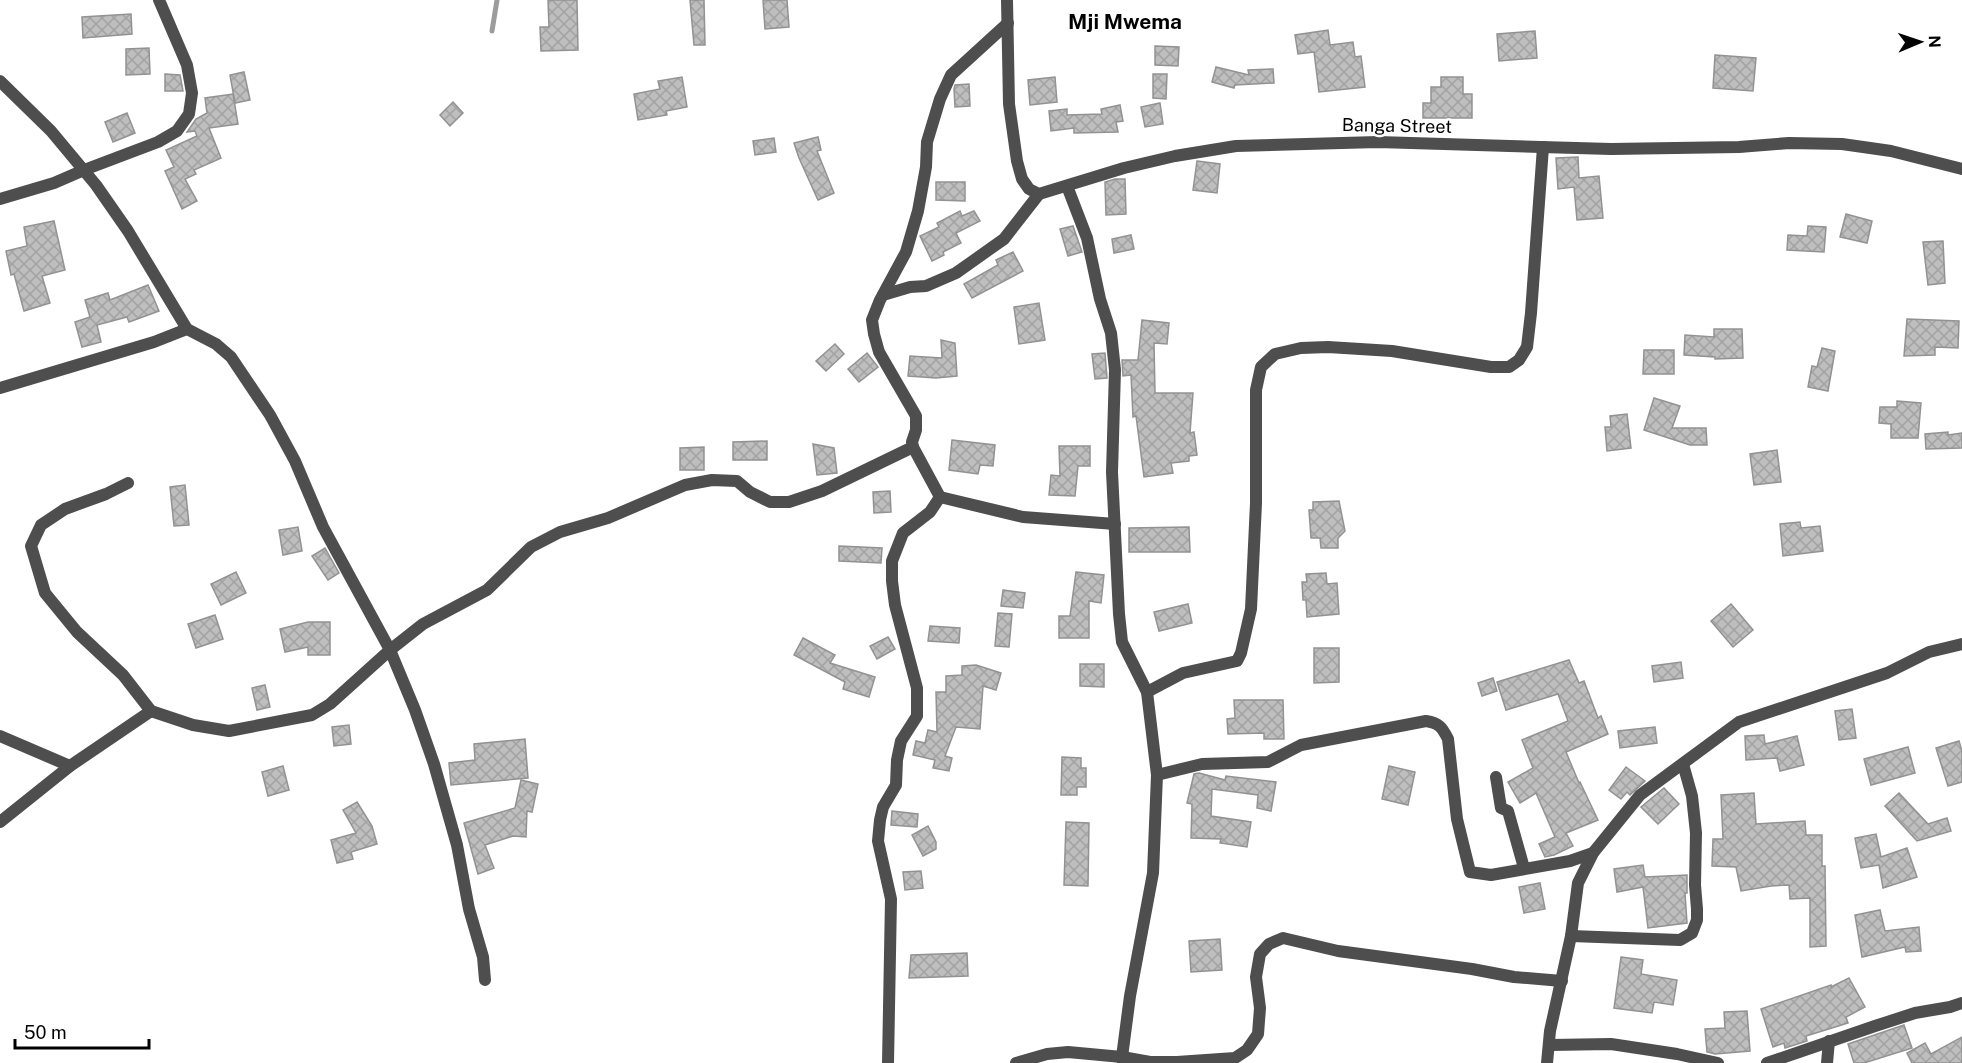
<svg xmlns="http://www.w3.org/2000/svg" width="1962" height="1063" font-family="'Public Sans',sans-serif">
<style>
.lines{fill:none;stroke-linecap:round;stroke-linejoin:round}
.stream{stroke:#9c9c9c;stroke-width:5}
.building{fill:url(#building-cross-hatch);stroke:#929292;stroke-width:1.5}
.street{stroke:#4e4e4e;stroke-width:12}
.labels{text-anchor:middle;stroke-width:5;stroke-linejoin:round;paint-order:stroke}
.street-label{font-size:18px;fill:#000;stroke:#fff}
.quarter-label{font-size:21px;font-weight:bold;fill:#000;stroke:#fff}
</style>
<defs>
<pattern id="building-cross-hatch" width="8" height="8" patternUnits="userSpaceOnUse" patternTransform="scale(1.5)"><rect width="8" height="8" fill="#bebebe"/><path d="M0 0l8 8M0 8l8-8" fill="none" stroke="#a2a2a2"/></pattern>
</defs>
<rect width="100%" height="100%" fill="#fff"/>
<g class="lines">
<polyline class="stream" points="492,31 497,0"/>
</g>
<g class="building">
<polygon points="548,0 577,0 578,50 541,51 540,27 549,27"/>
<polygon points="690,0 704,0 705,45 694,45"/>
<polygon points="763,0 787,0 789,27 765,29"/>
<polygon points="131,14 132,34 83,38 82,17"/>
<polygon points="1328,30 1330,45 1353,42 1355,57 1361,56 1365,87 1319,92 1314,52 1298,54 1295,35"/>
<polygon points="1535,31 1537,58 1499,61 1497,34"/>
<polygon points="1155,46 1179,47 1178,66 1155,65"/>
<polygon points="149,48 150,74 126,75 126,49"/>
<polygon points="1715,55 1756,58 1753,91 1713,88"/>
<polygon points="1216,67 1249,75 1248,70 1273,69 1274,83 1235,85 1234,88 1212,82"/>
<polygon points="244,72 250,100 235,103 230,75"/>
<polygon points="165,74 180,75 183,91 165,91"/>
<polygon points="1153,74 1167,74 1166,99 1153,98"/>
<polygon points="682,77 687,107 666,111 667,115 638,120 634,94 660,89 658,81"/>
<polygon points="1055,77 1057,102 1030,105 1028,80"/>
<polygon points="1441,77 1463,77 1463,94 1472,94 1472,118 1423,118 1423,103 1431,103 1431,87 1441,87"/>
<polygon points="969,84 970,106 955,107 954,89 955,85"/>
<polygon points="233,94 238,124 209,128 221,158 194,170 196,174 185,179 197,201 182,209 165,171 174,167 166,150 197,136 195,131 187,132 196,119 207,113 205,98"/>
<polygon points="453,102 463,113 450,126 440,115"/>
<polygon points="1160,103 1163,124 1145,127 1141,107"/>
<polygon points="1120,105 1123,121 1116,122 1118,132 1074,133 1074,128 1051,131 1049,111 1067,109 1067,115 1102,114 1101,109"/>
<polygon points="127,113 135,133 113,142 105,122"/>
<polygon points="818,137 821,150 817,151 834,193 818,200 799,158 794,143"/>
<polygon points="774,138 776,152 755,155 753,141"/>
<polygon points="1578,157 1579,178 1599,176 1603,218 1577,220 1574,187 1558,189 1556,158"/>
<polygon points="1197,161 1220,164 1217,193 1193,190"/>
<polygon points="1115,179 1125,179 1126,214 1106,215 1105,182"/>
<polygon points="936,182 965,182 965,201 936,200"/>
<polygon points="960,211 962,216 974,211 980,221 956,233 961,243 943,252 944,255 932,261 920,236 939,227 937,223"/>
<polygon points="1846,214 1872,221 1867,243 1840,237"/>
<polygon points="54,221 65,270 42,276 50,303 24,311 14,274 11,275 6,251 27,246 24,227"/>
<polygon points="1073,226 1082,252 1068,256 1060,229"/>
<polygon points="1808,226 1826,227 1824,252 1787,250 1788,235 1807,236"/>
<polygon points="1131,235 1134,249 1114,253 1112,239"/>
<polygon points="1943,241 1945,283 1928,285 1923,242"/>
<polygon points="1013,252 1023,271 972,298 964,284 998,265 996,260"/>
<polygon points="148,285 159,311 129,322 127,317 97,325 101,342 82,347 75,322 90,317 85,300 108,293 110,300"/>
<polygon points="1039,303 1045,340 1019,344 1014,307"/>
<polygon points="1907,319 1959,321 1958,348 1935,347 1935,355 1904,356"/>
<polygon points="1142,320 1169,323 1167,344 1154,343 1155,393 1193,393 1190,433 1194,432 1197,455 1189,456 1189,461 1171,463 1173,473 1144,477 1136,416 1133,417 1131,375 1123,376 1122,360 1138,360"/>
<polygon points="1714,329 1742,329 1743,358 1715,359 1715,357 1684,355 1685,335 1714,337"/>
<polygon points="941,340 955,343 957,376 936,378 908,376 910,356 942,358"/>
<polygon points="835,344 844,354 826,371 816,361"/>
<polygon points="1822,348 1835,351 1828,391 1808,387 1812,366 1817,367"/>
<polygon points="1644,350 1674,350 1674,374 1643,374"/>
<polygon points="867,353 878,367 859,382 848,369"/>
<polygon points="1105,353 1107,378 1095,379 1092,354"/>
<polygon points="1654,398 1680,406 1672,428 1706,428 1707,445 1690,445 1644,430"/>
<polygon points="1897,401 1921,403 1918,438 1891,438 1891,424 1879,423 1880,407 1897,407"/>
<polygon points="1627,414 1631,448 1607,451 1605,427 1611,427 1610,416"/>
<polygon points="1948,432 1948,435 1962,433 1962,448 1926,449 1925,434"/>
<polygon points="952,440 995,445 993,466 980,465 978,474 949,470"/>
<polygon points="767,441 767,460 733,460 733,442"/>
<polygon points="813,444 834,448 837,473 817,475"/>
<polygon points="1059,446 1090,446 1090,466 1078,466 1075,496 1049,495 1051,475 1060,476"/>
<polygon points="704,447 704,470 680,470 680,448"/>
<polygon points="1777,450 1781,482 1754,485 1750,454"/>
<polygon points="185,485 189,525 174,526 170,487"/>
<polygon points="890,491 891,512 874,513 873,492"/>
<polygon points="1339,501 1345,531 1338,538 1338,548 1321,548 1320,538 1311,538 1309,510 1313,510 1313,502"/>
<polygon points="1800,522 1801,528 1820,526 1823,551 1783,556 1780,524"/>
<polygon points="298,527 302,551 283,555 279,530"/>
<polygon points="1189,527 1190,552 1129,552 1129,528"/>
<polygon points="839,546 882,548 881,563 839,561"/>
<polygon points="325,548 339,573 328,580 312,556"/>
<polygon points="236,572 246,593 221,605 211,584"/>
<polygon points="1076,572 1104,575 1101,603 1089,601 1089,638 1059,638 1059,616 1070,616"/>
<polygon points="1326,573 1327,584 1337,583 1339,614 1307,617 1306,600 1303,600 1302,582 1307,582 1306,574"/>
<polygon points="1003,590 1025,593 1023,608 1001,606"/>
<polygon points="1188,604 1192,623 1159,631 1154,612"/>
<polygon points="1731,604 1753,630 1733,647 1711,621"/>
<polygon points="998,613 1012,614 1009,647 995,646"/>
<polygon points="215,615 223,639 196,648 188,624"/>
<polygon points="308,622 330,622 330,655 308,655 308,647 285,652 280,629"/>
<polygon points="930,626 960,628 959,643 928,641"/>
<polygon points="888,637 895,649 877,659 870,646"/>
<polygon points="803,638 835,655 830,663 875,677 869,697 843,689 845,682 794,655"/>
<polygon points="1314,648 1339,648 1339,682 1314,683"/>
<polygon points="1569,660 1579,683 1584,681 1598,718 1601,716 1608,734 1566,752 1579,783 1580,782 1598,820 1566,833 1573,846 1554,855 1545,857 1539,844 1555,837 1536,793 1520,803 1508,782 1533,768 1522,740 1568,721 1558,694 1506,710 1497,682"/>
<polygon points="1681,662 1683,678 1654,682 1652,666"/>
<polygon points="1080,664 1104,664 1104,687 1080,686"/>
<polygon points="976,665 1001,673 996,690 983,686 980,729 956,727 945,756 952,758 949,771 933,768 935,760 913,755 916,741 925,743 928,730 937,732 936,692 946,692 946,676 962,675 962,666"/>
<polygon points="1493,678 1497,691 1482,696 1478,683"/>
<polygon points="265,685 270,707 257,710 252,688"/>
<polygon points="1234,700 1283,700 1284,739 1264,739 1264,733 1228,734 1227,719 1235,718"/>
<polygon points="1852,709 1856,738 1839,740 1835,711"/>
<polygon points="349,725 351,744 334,746 332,727"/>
<polygon points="1655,727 1657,743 1620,748 1618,731"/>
<polygon points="1764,735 1765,744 1797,736 1804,765 1780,771 1777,758 1746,760 1745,736"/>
<polygon points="525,739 528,778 451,785 449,763 475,760 474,744"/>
<polygon points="1959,741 1962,751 1962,782 1948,786 1936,748"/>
<polygon points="1908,747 1915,773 1871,785 1864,759"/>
<polygon points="1062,757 1081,758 1081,768 1086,768 1086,787 1077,787 1077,795 1061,795"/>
<polygon points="283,766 289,790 268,796 262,772"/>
<polygon points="1389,766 1415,772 1408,805 1382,799"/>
<polygon points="1626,767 1645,781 1630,795 1627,792 1621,799 1609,790"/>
<polygon points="1199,773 1225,780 1226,776 1276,782 1271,811 1257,808 1258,795 1212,789 1211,816 1251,822 1247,847 1220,843 1221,839 1191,838 1192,804 1187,803 1194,774"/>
<polygon points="521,780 538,784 532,812 527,811 526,837 513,836 485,845 494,868 478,874 464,823 515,808"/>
<polygon points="1664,788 1679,804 1658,824 1641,807"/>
<polygon points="1754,793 1756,824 1805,821 1806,835 1822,835 1822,866 1825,866 1826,946 1810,947 1810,898 1790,899 1789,885 1771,886 1741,891 1736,867 1712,866 1713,839 1723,839 1721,795"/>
<polygon points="1899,793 1928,824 1947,818 1951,831 1917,841 1885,806"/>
<polygon points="357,802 372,826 377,844 351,852 353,859 337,863 331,840 356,833 343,810"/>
<polygon points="892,811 918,814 917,827 891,825"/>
<polygon points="1066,822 1089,823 1088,886 1064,885"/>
<polygon points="928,826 936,842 936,849 923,856 912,835"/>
<polygon points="1876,834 1881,857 1907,848 1917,877 1883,888 1879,865 1861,868 1855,838"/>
<polygon points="1643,865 1645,877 1687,875 1687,893 1685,893 1687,923 1648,928 1643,887 1617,892 1614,869"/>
<polygon points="921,871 923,888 905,890 903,872"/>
<polygon points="1540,883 1545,909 1524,913 1519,887"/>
<polygon points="1880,910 1885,931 1919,927 1921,951 1906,952 1905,947 1862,957 1855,915"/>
<polygon points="1220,939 1222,970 1191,972 1189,941"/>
<polygon points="967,953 968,976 909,978 911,955"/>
<polygon points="1621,957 1643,960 1641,974 1677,980 1673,1005 1654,1002 1652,1013 1614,1008"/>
<polygon points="1849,978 1865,1007 1846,1017 1848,1023 1806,1036 1807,1041 1785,1048 1784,1043 1773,1047 1761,1009 1831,985 1831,987"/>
<polygon points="1747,1011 1750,1051 1715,1054 1707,1052 1705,1029 1725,1028 1724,1012"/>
<polygon points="1904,1025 1912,1048 1864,1063 1854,1063 1848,1044"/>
<polygon points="1962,1037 1962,1063 1912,1063 1907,1053 1925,1043 1931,1054"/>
</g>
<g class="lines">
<g class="street">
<polyline points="1007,0 1009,104 1017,161 1022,179 1029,189 1039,194 1124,168 1175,156 1236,146 1378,142 1611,149 1739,147 1789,143 1842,144 1891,151 1962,169"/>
<polyline points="0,81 51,131 96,185 128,231 187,329 216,344 231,357 270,415 295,461 323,527 390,650 415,710 434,764 457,845 469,909 483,957 485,980"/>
<polyline points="1067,186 1087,238 1100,299 1111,333 1115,370 1112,472 1119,614 1122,642 1147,692 1157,775 1153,873 1130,996 1122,1057 1123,1063"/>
<polyline points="0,199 54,183 84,170 158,142 177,131 189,114 192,93 187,65 159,0"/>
<polyline points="883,295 910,287 926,286 956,273 1004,239 1039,194"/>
<polyline points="0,388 154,342 187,329"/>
<polyline points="128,483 106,494 65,509 41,525 31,546 45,593 77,632 123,675 151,711 193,725 229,731 312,715 330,704 390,650 423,624 487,590 531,547 560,532 608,518 685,485 712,480 737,481 750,492 770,502 789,502 822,491 913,447 912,442 916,430 916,416 879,352 874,334 872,320 880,300 906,252 918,211 926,167 927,142 940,99 951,75 1008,23"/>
<polyline points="940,497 1023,517 1115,524"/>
<polyline points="1147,692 1183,673 1237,661 1241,653 1251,609 1256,503 1256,390 1261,367 1275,354 1301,348 1328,347 1392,351 1491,367 1509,367 1519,360 1527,347 1531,313 1543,147"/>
<polyline points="0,736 70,766"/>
<path d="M1157,775L1202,764L1268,762L1301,745L1426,721C1439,723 1442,727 1448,739L1457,819L1470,872L1491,875L1570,861L1593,853"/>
<polyline points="1496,777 1501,808 1508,811 1524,868"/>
<polyline points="0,822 70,766 151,711"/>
<polyline points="1571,936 1680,940 1692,933 1697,920 1697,909 1695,885 1696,833 1692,796 1683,764"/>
<polyline points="1550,1045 1611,1044 1677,1054 1718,1063"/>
<polyline points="888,1063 891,899 878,841 880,820 883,807 896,785 897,760 901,741 917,716 917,688 895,605 892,581 892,561 903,533 930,512 940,497 913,447"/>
<polyline points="1016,1063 1047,1054 1068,1052 1122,1057 1150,1062 1177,1062 1235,1058 1247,1050 1258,1034 1260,1008 1256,977 1260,954 1269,944 1283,938 1338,951 1472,969 1514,977 1562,981"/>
<polyline points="1547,1063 1550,1031 1571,936 1578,883 1593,853 1640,795 1739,722 1887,673 1929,652 1962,644"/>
<polyline points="1767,1063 1875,1026 1915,1013 1950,1007 1962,1003"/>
<polyline points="1827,1063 1829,1041"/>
</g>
</g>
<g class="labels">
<g class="street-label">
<text transform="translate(1397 126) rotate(1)" y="6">Banga Street</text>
</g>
<g class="quarter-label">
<text x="1125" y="29">Mji Mwema</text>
</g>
</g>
<g transform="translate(1920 42) rotate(88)" stroke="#ffffff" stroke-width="4.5" paint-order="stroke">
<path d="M0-4.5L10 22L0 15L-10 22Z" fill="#000000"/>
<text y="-9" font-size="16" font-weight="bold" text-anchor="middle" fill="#000000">N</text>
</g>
<path d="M15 1039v9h134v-9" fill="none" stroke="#000000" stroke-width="3"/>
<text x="24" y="1039" font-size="18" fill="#000000" stroke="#ffffff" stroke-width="4.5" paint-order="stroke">50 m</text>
</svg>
